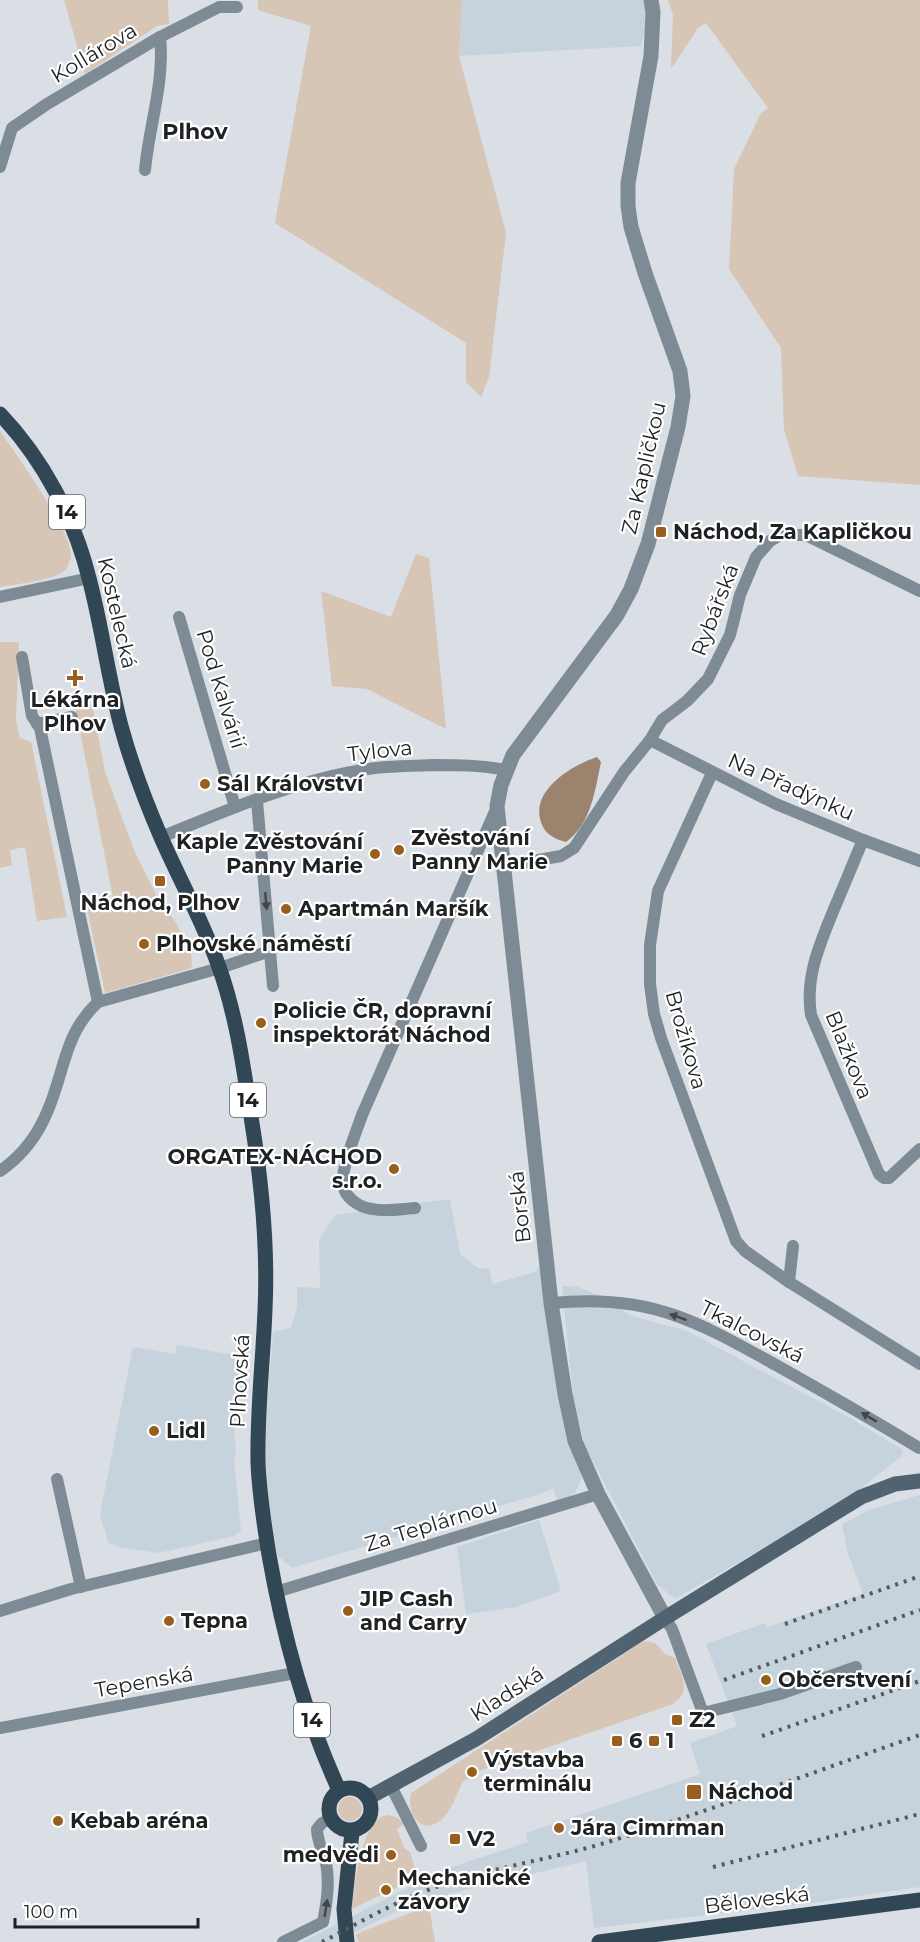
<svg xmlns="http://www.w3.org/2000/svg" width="920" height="1942" font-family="Montserrat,sans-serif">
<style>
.built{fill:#c7d3dc}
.green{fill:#d7c5b6}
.water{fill:#9b836d}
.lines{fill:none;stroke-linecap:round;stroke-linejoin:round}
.minor{stroke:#7f8b94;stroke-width:12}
.tertiary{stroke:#7f8b94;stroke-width:15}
.secondary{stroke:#516370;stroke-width:15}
.primary{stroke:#324756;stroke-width:15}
.rail{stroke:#55595c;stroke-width:4;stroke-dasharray:3 6;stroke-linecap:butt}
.oneway{fill:#41464b}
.poi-dot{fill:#985e1d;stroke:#fff;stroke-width:2}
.labels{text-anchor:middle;stroke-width:4.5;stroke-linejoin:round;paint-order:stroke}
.shield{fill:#fff;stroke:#626465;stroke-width:1.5}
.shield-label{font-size:20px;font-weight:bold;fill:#1f2123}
.street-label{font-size:21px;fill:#1f2123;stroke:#fff}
.poi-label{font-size:21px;font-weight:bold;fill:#1f2123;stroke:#fff;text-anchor:start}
.neighbourhood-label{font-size:22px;font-weight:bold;fill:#1f2123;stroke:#fff}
</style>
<rect width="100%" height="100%" fill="#d9dfe4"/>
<g class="built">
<polygon points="462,0 646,0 646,26 641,46 459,56"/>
<polygon points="450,1199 460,1254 478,1268 489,1269 493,1284 535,1272 541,1264 583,1476 575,1493 558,1503 553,1488 543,1493 292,1568 277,1555 263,1461 273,1332 291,1328 297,1308 297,1287 320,1288 319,1240 335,1215"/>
<polygon points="562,1286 578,1287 591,1292 611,1302 629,1315 687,1331 848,1417 903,1450 901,1456 863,1487 836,1506 675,1599 657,1584 586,1448 574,1405"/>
<polygon points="177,1345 239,1356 234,1437 236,1448 234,1461 241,1531 234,1536 158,1553 118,1547 108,1542 100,1514 133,1347 175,1354"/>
<polygon points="920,1495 920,1887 812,1903 594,1928 586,1861 416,1902 335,1942 302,1942 440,1871 528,1842 526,1833 700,1774 690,1743 737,1726 706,1644 765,1623 768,1627 863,1594 848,1554 842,1525 868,1510"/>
<polygon points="539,1520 561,1591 517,1607 466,1614 457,1547"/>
</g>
<g class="green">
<polygon points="64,0 168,0 169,24 157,26 85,74"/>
<polygon points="258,0 462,0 459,56 506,233 489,377 481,397 466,382 466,343 275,223 311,26 258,10"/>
<polygon points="668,0 920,0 920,485 798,476 784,429 781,348 729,269 734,169 761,113 768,108 706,23 698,28 671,69 673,15"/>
<path d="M0,431C16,454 71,531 71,555C71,558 68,566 66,569C58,580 15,584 0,587Z"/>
<polygon points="416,554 429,558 446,729 367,689 332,686 321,591 391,617"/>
<polygon points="0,642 19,642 16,720 20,738 31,742 67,917 37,921 25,847 10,850 12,865 0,868"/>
<polygon points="92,704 105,772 134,850 156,895 176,923 191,953 192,968 105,993 87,908 114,902 75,706"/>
<path d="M644,1641L655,1643L665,1654L675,1658C682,1676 692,1691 673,1704L476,1772L473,1777L463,1781C457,1793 452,1810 442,1819C421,1838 406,1812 411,1793Z"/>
<circle cx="350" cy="1809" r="12"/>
<path d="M388,1815L396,1817L402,1822L403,1824L397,1829L404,1848L410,1852L418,1877L352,1909C355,1887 360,1818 388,1815Z"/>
<polygon points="429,1906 435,1942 359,1942 356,1935 361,1932"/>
</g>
<path class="water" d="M597,757L601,762C595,791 591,824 566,842C557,840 547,835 543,827C526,793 570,766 597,757Z"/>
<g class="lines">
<g class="minor">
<polyline points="0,167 12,128 47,104 160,37 219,7 237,7"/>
<path d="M145,170C149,126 165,81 160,37"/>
<polyline points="0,597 90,578"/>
<polyline points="179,617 235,807"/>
<polyline points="22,657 32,716 40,728 44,747 98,1002"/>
<polyline points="37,724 72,717"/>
<polyline points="650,740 776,804 863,840 920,861"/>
<polyline points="712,773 658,891 650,945 650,984 654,1014 661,1038 736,1241 745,1251 789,1282"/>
<polyline points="257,801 273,986"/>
<path d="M161,837C221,813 287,784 351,772C378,766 405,766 433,765C458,765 481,765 505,770"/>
<path d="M863,840C853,863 844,886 834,909C820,944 805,976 811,1015L879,1174L884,1178H889L920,1149"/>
<polyline points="505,866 561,856 574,848 624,772 650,740 662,720 687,701 708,679 730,635 740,595 756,557 770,541 780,535 806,535 920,591"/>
<path d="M0,1171C22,1156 38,1135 48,1110C65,1070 64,1034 98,1002L220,968L270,951"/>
<path d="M415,1208C401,1209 386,1212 372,1209C359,1207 344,1198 343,1183C341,1168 357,1130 362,1115L497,807"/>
<polyline points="793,1246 789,1282 920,1364"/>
<path d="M551,1303C592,1299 635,1301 674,1315C709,1327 743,1347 776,1365C824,1392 872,1419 919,1448"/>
<polyline points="57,1479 81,1587"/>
<polyline points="276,1592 598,1494"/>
<polyline points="0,1611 71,1589 267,1543"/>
<polyline points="665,1618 672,1629 703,1713 780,1694 856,1667"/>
<polyline points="0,1728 295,1673"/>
<polyline points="391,1786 421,1846"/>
<path d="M283,1942L323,1922C327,1903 330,1882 326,1863C323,1851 317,1841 317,1829L322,1823L332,1818"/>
</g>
<polyline class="tertiary" points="651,0 653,12 651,56 628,183 628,206 631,227 645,273 680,371 683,396 678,427 648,544 631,589 617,615 513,755 501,785 497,806 551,1303 565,1394 575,1441 598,1494 665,1618"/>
<polyline class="secondary" points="368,1798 476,1739 665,1618 861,1497 895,1484 920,1481"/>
<g class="primary">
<path d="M0,414C43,459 74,518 89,578C102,627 108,677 121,726C131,763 145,800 160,835C179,879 203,921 219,967C237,1017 244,1071 252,1123C262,1185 268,1247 265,1310C263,1361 257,1411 258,1462C259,1493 264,1524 269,1555C283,1635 305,1716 339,1790"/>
<circle cx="350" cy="1809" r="21"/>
<polyline points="347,1942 344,1909 352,1832"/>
<polyline points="599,1942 920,1900"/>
</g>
<g class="rail">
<polyline points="785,1624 920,1576"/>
<polyline points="724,1680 920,1610"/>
<polyline points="762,1736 920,1681"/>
<polyline points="713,1867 920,1814"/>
<path d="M322,1942C359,1923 396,1901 436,1887C493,1867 554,1859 611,1841C715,1809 817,1771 920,1735"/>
</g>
</g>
<defs><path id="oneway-solid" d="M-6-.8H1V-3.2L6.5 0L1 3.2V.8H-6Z" transform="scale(1.5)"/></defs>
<g class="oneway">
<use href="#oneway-solid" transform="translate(266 901) rotate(85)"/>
<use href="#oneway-solid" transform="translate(678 1317) rotate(-160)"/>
<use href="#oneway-solid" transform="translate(869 1417) rotate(-149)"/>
<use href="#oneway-solid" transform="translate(326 1908) rotate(-81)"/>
</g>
<g class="poi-dot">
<rect x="655" y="526" width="12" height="12" rx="3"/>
<path d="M72 669h6v6h6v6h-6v6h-6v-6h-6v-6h6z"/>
<circle cx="205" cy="784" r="6"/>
<circle cx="399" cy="850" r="6"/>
<circle cx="375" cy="854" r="6"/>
<rect x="154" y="875" width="12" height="12" rx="3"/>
<circle cx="286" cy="909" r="6"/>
<circle cx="144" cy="944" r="6"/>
<circle cx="261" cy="1023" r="6"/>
<circle cx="394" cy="1169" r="6"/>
<circle cx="154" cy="1431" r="6"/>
<circle cx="348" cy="1611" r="6"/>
<circle cx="169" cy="1621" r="6"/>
<circle cx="766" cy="1680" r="6"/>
<rect x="671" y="1714" width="12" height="12" rx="3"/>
<rect x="611" y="1735" width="12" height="12" rx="3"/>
<rect x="648" y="1735" width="12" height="12" rx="3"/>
<circle cx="472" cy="1772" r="6"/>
<rect x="686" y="1784" width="16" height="16" rx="3"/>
<circle cx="58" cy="1821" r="6"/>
<circle cx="559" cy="1828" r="6"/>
<rect x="449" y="1833" width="12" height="12" rx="3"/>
<circle cx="391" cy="1855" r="6"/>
<circle cx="386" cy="1890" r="6"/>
</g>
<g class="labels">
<g class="shield">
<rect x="49" y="495" width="36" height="34" rx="4.5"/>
<rect x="230" y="1083" width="36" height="34" rx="4.5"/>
<rect x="294" y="1703" width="36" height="34" rx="4.5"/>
</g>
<g class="shield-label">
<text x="67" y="519">14</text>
<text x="248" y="1107">14</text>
<text x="312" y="1727">14</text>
</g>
<g class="street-label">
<text transform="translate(94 53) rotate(-31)" y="7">Kollárova</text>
<text transform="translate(644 468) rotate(-77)" y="7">Za Kapličkou</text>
<text transform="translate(715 610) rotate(-69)" y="7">Rybářská</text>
<text transform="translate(117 613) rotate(77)" y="7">Kostelecká</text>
<text transform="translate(221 689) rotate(73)" y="7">Pod Kalvárií</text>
<text transform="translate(380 751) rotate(-6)" y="7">Tylova</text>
<text transform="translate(791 787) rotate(24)" y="7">Na Přadýnku</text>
<text transform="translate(686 1040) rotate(74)" y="7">Brožíkova</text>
<text transform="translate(849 1055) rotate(68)" y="7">Blažkova</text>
<text transform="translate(520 1207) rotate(-96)" y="7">Borská</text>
<text transform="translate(752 1332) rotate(27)" y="7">Tkalcovská</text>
<text transform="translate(240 1381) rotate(-87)" y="7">Plhovská</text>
<text transform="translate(431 1525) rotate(-17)" y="7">Za Teplárnou</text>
<text transform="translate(144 1682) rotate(-10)" y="7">Tepenská</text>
<text transform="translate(507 1694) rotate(-33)" y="7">Kladská</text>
<text transform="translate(757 1900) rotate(-7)" y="7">Běloveská</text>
</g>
<g class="poi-label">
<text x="673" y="539">Náchod, Za Kapličkou</text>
<text x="75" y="707" text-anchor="middle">Lékárna<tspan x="75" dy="24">Plhov</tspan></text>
<text x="217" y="791">Sál Království</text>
<text x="411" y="845">Zvěstování<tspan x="411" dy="24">Panny Marie</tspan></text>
<text x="363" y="849" text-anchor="end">Kaple Zvěstování<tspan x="363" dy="24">Panny Marie</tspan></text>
<text x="160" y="910" text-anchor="middle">Náchod, Plhov</text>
<text x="298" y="916">Apartmán Maršík</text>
<text x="156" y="951">Plhovské náměstí</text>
<text x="273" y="1018">Policie ČR, dopravní<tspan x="273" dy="24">inspektorát Náchod</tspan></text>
<text x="382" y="1164" text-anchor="end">ORGATEX-NÁCHOD<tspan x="382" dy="24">s.r.o.</tspan></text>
<text x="166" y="1438">Lidl</text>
<text x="360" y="1606">JIP Cash<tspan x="360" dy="24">and Carry</tspan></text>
<text x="181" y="1628">Tepna</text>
<text x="778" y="1687">Občerstvení</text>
<text x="689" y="1727">Z2</text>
<text x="629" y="1748">6</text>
<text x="666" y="1748">1</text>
<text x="484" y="1767">Výstavba<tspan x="484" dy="24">terminálu</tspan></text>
<text x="708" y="1799">Náchod</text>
<text x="70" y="1828">Kebab aréna</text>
<text x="571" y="1835">Jára Cimrman</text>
<text x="467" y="1846">V2</text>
<text x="379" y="1862" text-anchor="end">medvědi</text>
<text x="398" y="1885">Mechanické<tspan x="398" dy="24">závory</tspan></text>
</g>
<g class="neighbourhood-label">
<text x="195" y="139">Plhov</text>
</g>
</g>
<path d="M15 1918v9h183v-9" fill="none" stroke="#1f2123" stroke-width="3"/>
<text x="24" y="1918" font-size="18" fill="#1f2123" stroke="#ffffff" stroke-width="4.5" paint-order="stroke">100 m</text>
</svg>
